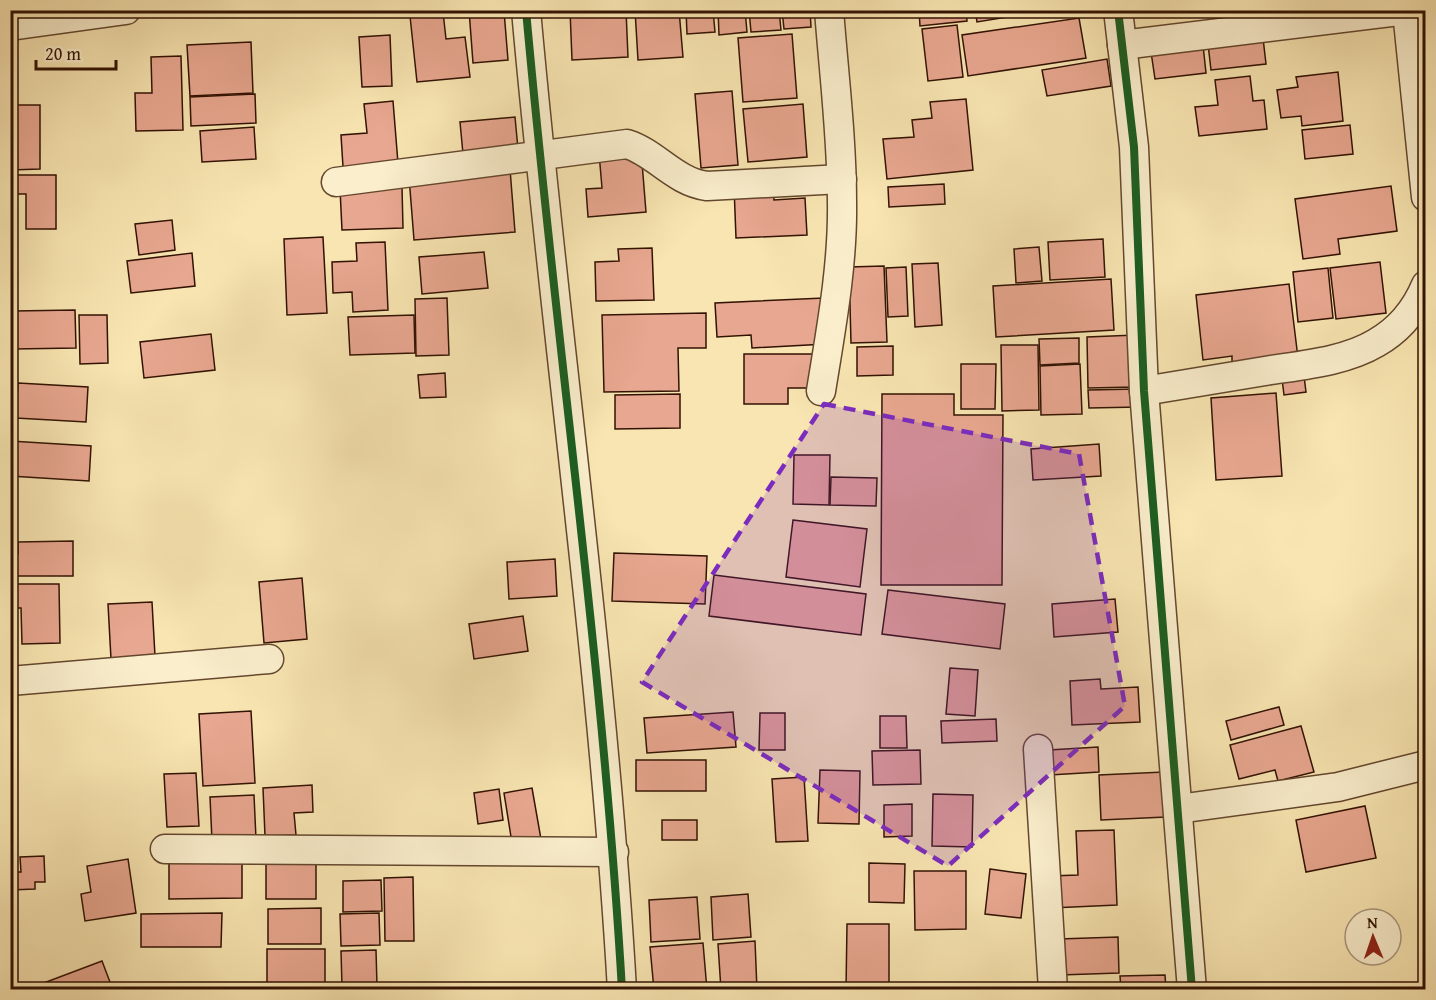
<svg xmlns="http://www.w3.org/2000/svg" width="1436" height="1000" font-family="'Gentium Book Plus',serif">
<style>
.building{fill:#e8a790;stroke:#321203;stroke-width:1.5}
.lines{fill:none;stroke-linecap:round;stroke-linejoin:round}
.minor-casing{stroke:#64472e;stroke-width:31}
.minor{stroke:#faeecc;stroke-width:28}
.cycleway-casing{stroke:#faeecc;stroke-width:11}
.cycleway{stroke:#1b5e20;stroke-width:8}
.marked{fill:#7b2cbf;fill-opacity:0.2;stroke:#7b2cbf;stroke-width:4.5;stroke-dasharray:12 8;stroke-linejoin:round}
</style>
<rect width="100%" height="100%" fill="#f8e5b1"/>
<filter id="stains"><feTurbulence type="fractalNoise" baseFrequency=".00333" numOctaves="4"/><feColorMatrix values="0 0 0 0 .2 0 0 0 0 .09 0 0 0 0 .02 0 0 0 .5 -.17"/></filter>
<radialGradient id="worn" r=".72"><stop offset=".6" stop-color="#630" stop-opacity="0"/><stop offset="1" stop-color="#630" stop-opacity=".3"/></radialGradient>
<g class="building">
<polygon points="469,10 504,11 508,60 473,63"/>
<polygon points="570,10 626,10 628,57 572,60"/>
<polygon points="635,10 679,10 683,57 638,60"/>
<polygon points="686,10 713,10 715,32 687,34"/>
<polygon points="718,10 745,10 747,32 719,35"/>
<polygon points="749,10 779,10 781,30 751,32"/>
<polygon points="782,10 810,10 811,27 784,29"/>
<polygon points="919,10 966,10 967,21 920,26"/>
<polygon points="975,10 1049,10 977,22"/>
<polygon points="443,12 446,39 465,37 470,77 417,82 410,16"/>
<polygon points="1079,18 1086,58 968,76 962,35"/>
<polygon points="957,25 963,77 928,81 922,29"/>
<polygon points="792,34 797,98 743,102 738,38"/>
<polygon points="390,35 392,86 362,87 359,37"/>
<polygon points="1263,38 1266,64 1211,70 1208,44"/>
<polygon points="251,42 253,93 190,96 187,45"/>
<polygon points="1203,45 1206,73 1155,79 1151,52"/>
<polygon points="181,56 183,130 136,131 135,93 152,93 151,57"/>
<polygon points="1107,59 1111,86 1047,96 1042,70"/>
<polygon points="1338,72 1343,121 1302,126 1301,116 1281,118 1277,90 1298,87 1296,77"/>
<polygon points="1250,76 1253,101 1264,100 1267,129 1199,136 1195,107 1218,105 1215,80"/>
<polygon points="732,91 738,165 701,168 695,94"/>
<polygon points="255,94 256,123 191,126 190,97"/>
<polygon points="966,99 973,170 887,179 883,139 914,137 912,120 932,118 930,102"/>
<polygon points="393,101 398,163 343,167 341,135 367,133 364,104"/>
<polygon points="803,104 807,157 748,162 743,109"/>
<polygon points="10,105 40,105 40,169 10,170"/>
<polygon points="515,117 518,149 463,154 460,122"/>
<polygon points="1350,125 1353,154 1305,159 1302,130"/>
<polygon points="254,127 256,159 202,162 200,131"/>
<polygon points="641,150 646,212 588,217 586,189 602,188 599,153"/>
<polygon points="510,169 515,232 414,240 409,177"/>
<polygon points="12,175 56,175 56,229 26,229 26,194 13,194"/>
<polygon points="773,184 774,200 805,198 807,235 736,238 734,186"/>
<polygon points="944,184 945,204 889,207 888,187"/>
<polygon points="1391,186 1397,231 1338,239 1340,254 1303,259 1295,199"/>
<polygon points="402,187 403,228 342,230 340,189"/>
<rect x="10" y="208" width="4" height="25"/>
<polygon points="172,220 175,250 139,255 135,224"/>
<polygon points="323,237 327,313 287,315 284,239"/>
<polygon points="1103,239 1105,277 1050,280 1048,242"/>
<polygon points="385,242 388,310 353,312 352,292 333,293 332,262 357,261 356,243"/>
<polygon points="1039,247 1042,281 1016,283 1014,249"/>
<polygon points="652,248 654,300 596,301 595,262 619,261 618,249"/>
<polygon points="484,252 488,288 422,294 419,257"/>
<polygon points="192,253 195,286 131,293 127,261"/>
<polygon points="1380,262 1386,313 1336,319 1330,268"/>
<polygon points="938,263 942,325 915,327 912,264"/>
<polygon points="884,266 887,342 851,343 849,267"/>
<polygon points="906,267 908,316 888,317 886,268"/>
<polygon points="1328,268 1333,318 1298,322 1293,272"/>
<polygon points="1111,279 1114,330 996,337 993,286"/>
<polygon points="1289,284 1298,358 1232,366 1232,356 1203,360 1196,295"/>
<polygon points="447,298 449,355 416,356 415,299"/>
<polygon points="824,298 826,344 752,348 751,335 717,337 715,303"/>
<polygon points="75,310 76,348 14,349 14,311"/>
<polygon points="706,313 706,348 678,348 679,391 604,392 602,315"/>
<polygon points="79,315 107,315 108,363 80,364"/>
<polygon points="414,315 415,353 350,355 348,317"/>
<polygon points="211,334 215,370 144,378 140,342"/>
<polygon points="1136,335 1137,387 1088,388 1087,337"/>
<polygon points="1079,338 1079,363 1040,365 1039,339"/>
<polygon points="1001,345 1038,345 1039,410 1002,411"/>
<polygon points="893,346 893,375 857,376 857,347"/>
<polygon points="744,354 813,354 813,388 788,388 788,404 744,404"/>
<polygon points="961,364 996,364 995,409 961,409"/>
<polygon points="1080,364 1082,414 1041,415 1040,366"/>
<polygon points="445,373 446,397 420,398 418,375"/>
<polygon points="1304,376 1306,392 1284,395 1282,379"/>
<polygon points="18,383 88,387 86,422 16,418"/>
<polygon points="1138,389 1139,407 1089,408 1088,390"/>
<polygon points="1276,393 1282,476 1216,480 1211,398"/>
<polygon points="680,394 680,428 615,429 615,395"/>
<polygon points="882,394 954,394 954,415 1003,415 1002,585 881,585"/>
<polygon points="10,441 91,446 89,481 10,476"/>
<polygon points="1099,444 1101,476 1033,480 1031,449"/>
<polygon points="794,455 830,455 829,505 793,504"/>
<polygon points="831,477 877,478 876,506 830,505"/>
<polygon points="793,520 867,529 860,587 786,577"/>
<polygon points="73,541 73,576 10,576 10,554 18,554 18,542"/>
<polygon points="614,553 707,556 705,604 612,601"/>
<polygon points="555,559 557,596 509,599 507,562"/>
<polygon points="714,575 866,594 861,635 709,616"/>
<polygon points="302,578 307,639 264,643 259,582"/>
<polygon points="10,584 59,584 60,643 22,644 21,608 10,608"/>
<polygon points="888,590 1005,604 1000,649 882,634"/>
<polygon points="1115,599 1118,632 1054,637 1052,604"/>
<polygon points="152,602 155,656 111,659 108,604"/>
<polygon points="523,616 528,651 474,659 469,624"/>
<polygon points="950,668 978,670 975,716 946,714"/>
<polygon points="1100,679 1101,689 1138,687 1140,722 1072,725 1070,681"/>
<polygon points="1279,707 1284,725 1231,740 1226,721"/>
<polygon points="251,711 255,783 203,786 199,714"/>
<polygon points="733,712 736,747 647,753 644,718"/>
<polygon points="760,713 785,713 785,750 759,750"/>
<polygon points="880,716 906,716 907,748 880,748"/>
<polygon points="996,719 997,741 942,743 941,721"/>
<polygon points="1301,726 1314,772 1278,781 1275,770 1239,779 1230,745"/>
<polygon points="1098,747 1099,772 1050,775 1049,750"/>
<polygon points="920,750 921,784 873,785 872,751"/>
<rect x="636" y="760" width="70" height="31"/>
<polygon points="820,770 860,771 859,824 818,823"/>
<polygon points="1164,772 1166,817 1101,820 1099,775"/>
<polygon points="196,773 199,826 167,827 164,774"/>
<polygon points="804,777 808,841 776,842 772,779"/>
<polygon points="312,785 313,812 294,813 296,835 265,836 263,788"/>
<polygon points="532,788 541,839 512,843 504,793"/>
<polygon points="499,789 503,820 478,824 474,793"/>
<polygon points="933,794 973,795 972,847 932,846"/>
<polygon points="254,795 256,839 212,841 210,797"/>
<polygon points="912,804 912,836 884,837 884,805"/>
<polygon points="1365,806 1376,858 1306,872 1296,820"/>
<rect x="662" y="820" width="35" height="20"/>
<polygon points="1114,830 1117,905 1051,908 1050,876 1078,875 1076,831"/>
<polygon points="44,856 45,882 35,882 35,889 10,890 10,872 21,872 20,857"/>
<polygon points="128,859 136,913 85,921 81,894 91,892 87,866"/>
<polygon points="169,861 242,861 242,898 169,899"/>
<rect x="266" y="863" width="50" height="36"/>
<polygon points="869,863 905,864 904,903 869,902"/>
<polygon points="990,869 1026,874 1021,918 985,914"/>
<polygon points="914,871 966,871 966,929 915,930"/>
<polygon points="413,877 414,941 385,941 384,878"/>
<polygon points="381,880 382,911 343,912 343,881"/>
<polygon points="748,894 751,937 713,940 711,897"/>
<polygon points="697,897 700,939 651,942 649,900"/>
<polygon points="321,908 321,944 268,944 268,909"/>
<polygon points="222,913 221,947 141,947 141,914"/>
<polygon points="379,913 380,945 341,946 340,914"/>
<polygon points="847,924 889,924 889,990 846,990"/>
<polygon points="1118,937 1119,973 1060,975 1059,939"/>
<polygon points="755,941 757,990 721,990 718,944"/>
<polygon points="703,943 707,990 654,990 650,947"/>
<polygon points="267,949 325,949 325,985 267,986"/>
<polygon points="376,950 377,986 342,987 341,951"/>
<polygon points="102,961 113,990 43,990 41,984"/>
<polygon points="1165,975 1166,990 1121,990 1120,976"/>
</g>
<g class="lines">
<g class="minor-casing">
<g id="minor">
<path d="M526,10C555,337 603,662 622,990"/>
<polyline points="1118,10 1134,147 1144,391 1192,990"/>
<polyline points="1423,10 1407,11 1426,197"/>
<polyline points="10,26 126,10"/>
<polyline points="1122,45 1407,10"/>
<path d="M336,182L627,144C656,153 675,182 707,186L842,179"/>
<path d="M821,391C831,329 843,265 842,203C842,139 834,75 829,10"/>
<path d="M1144,391C1186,384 1228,377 1271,370C1304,365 1346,361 1376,343C1399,330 1416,309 1426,285"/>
<polyline points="10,681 269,659"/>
<polyline points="1038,749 1053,990"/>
<polyline points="1178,809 1338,787 1426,765"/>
<polyline points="165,849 614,852"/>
</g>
</g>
<use href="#minor" class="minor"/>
<g class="cycleway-casing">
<g id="cycleway">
<path d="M526,10C555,337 603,662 622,990"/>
<polyline points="1118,10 1134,147 1144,391 1192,990"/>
</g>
</g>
<use href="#cycleway" class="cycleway"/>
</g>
<path class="marked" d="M824,404L1079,454L1125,706L948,866L642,682Z"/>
<rect width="1436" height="1000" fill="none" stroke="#f8e5b1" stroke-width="36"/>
<rect x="12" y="12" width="1412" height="976" fill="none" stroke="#321203" stroke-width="3"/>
<rect x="18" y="18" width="1400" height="964" fill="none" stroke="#321203" stroke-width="1.5"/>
<g transform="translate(1373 937) rotate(358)"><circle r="28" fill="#faeecc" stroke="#aa967c" stroke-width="1.5"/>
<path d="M0-4.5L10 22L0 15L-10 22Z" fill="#8f2418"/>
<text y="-9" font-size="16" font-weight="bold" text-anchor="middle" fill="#321203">N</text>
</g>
<path d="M36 60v9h80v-9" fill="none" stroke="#321203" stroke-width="3"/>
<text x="45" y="60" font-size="18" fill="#321203" stroke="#faeecc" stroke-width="4.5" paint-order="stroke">20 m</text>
<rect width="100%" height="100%" filter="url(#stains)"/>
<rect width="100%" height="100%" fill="url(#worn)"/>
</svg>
